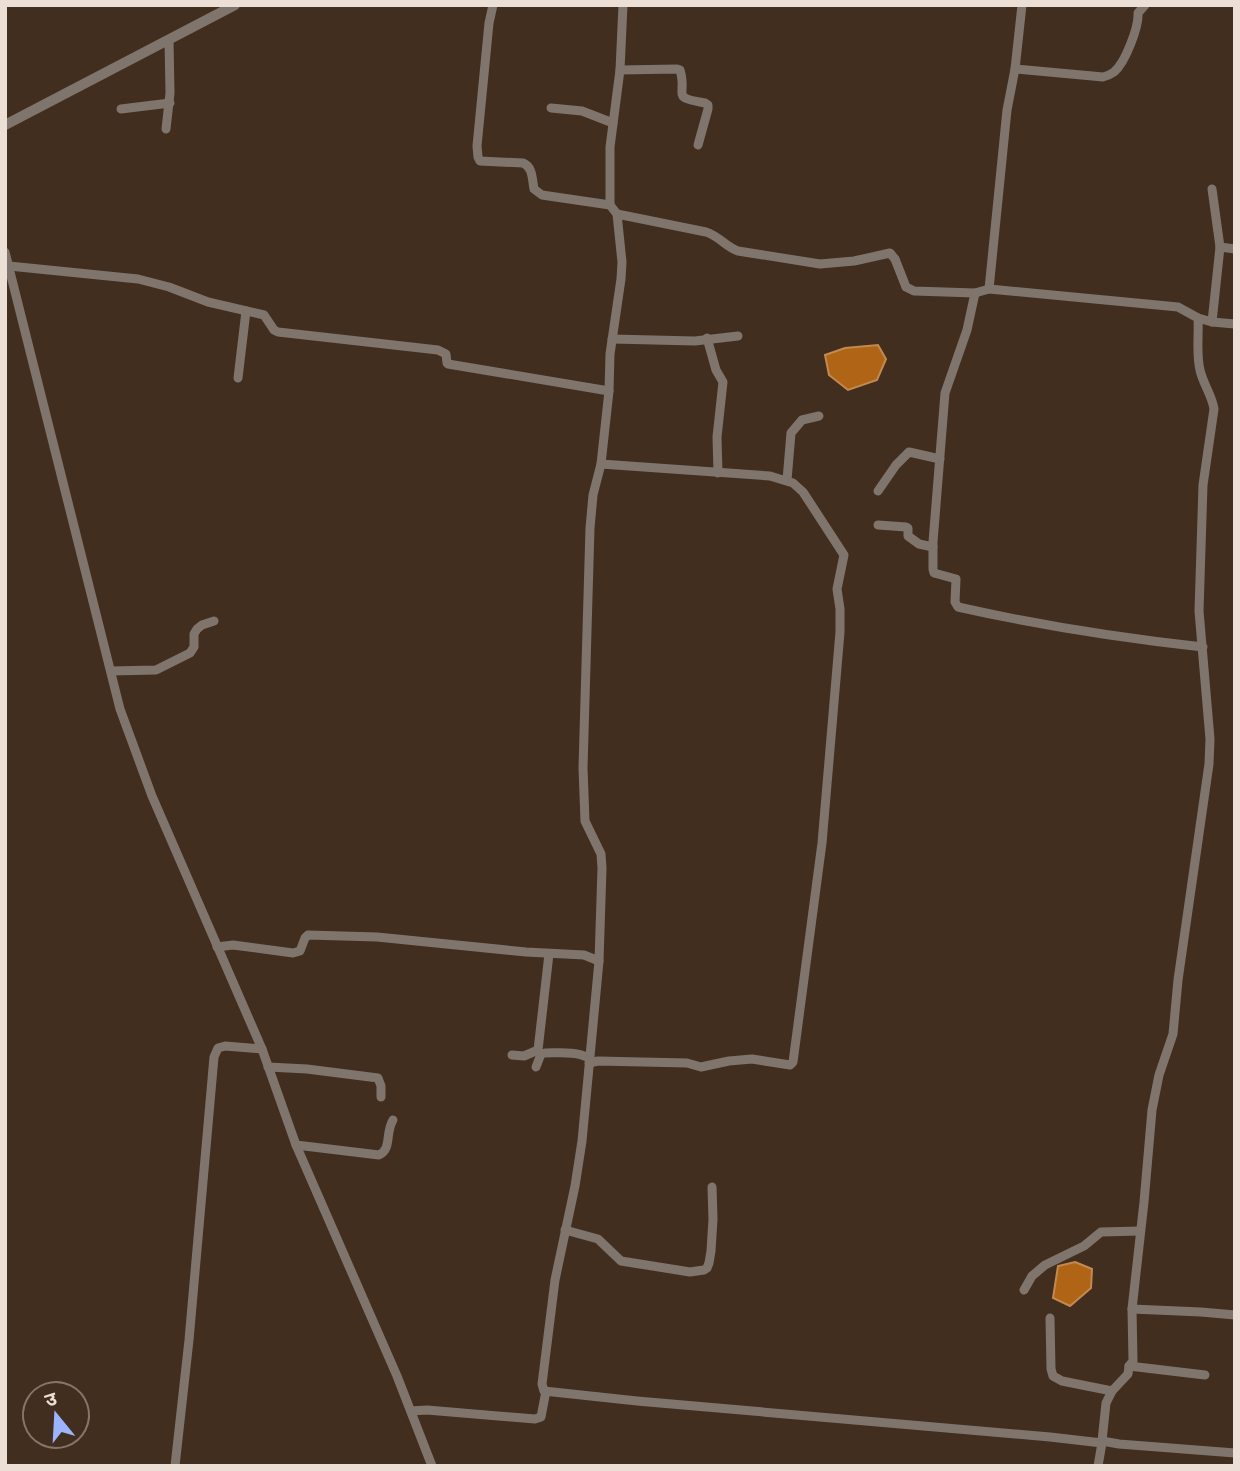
<svg xmlns="http://www.w3.org/2000/svg" width="1240" height="1471" font-family="'Nunito Sans','Noto Sans Devanagari',sans-serif">
<style>
.water{fill:#b06416;stroke:#c28950;stroke-width:2}
.lines{fill:none;stroke-linecap:round;stroke-linejoin:round}
.minor{stroke:#7f756d;stroke-width:9}
.tertiary{stroke:#7f756d;stroke-width:10}
</style>
<rect width="100%" height="100%" fill="#422e1f"/>
<g class="water">
<polygon points="878,345 886,359 877,380 848,390 829,375 825,355 845,348"/>
<polygon points="1075,1262 1092,1269 1091,1288 1070,1306 1053,1298 1058,1266"/>
</g>
<g class="lines">
<g class="minor">
<path d="M493,5L489,23L477,146L478,157L480,161L523,163C533,167 532,179 534,189L542,195L610,205"/>
<path d="M1022,5L1015,69L1007,110L989,289L1178,307L1198,318C1199,335 1196,354 1200,370C1203,384 1212,395 1214,409L1203,485L1199,611L1210,739L1209,764L1178,980L1173,1034L1159,1075L1152,1110L1144,1202L1132,1309L1133,1361L1129,1366L1128,1374L1112,1391L1106,1403L1102,1441"/>
<path d="M1015,69L1103,77C1107,76 1110,75 1114,72C1125,63 1139,27 1138,13L1145,5"/>
<path d="M620,70L677,69L680,70C688,96 669,97 705,103L708,105V109L698,145"/>
<polyline points="551,108 582,111 613,123"/>
<polyline points="121,109 170,103"/>
<polyline points="166,129 170,93 169,40"/>
<path d="M617,214L706,232C719,236 726,247 738,251L820,264L854,261L890,253L895,259L906,287L914,291L975,293L989,289"/>
<polyline points="1220,247 1235,249"/>
<polyline points="5,252 120,709 152,796 262,1049 296,1145 397,1376 432,1466"/>
<polyline points="9,266 138,279 169,287 208,302 264,315 274,330 278,332 438,350 446,354 447,363 448,364 609,391"/>
<path d="M975,293L967,330L945,393L933,542V569L934,573L956,579L955,602L958,607C1038,625 1121,638 1203,647"/>
<polyline points="1198,318 1212,322 1235,324"/>
<polyline points="1212,322 1220,247 1212,189"/>
<polyline points="707,338 716,370 723,382 717,437 718,473"/>
<polyline points="612,339 695,341 738,336"/>
<polyline points="238,378 246,311"/>
<polyline points="787,480 791,433 802,420 819,416"/>
<polyline points="878,491 896,465 909,452 940,459"/>
<polyline points="878,525 906,527 908,528 908,536 919,544 933,547"/>
<polyline points="111,671 156,670 190,653 194,647 194,634 197,629 202,625 214,621"/>
<polyline points="217,947 233,945 293,953 300,951 305,938 308,935 377,937 526,952 584,955 599,961 582,1141 575,1186 555,1280 542,1384 544,1391 637,1401 1050,1437 1102,1443 1102,1441 1119,1444 1235,1453"/>
<polyline points="599,961 602,868 601,854 585,821 583,768 590,528 593,495 601,464 609,391 610,354 621,279 622,262 617,214 610,205 610,147 620,70 623,5"/>
<polyline points="512,1055 524,1056 538,1050 549,954"/>
<polyline points="589,1063 598,1061 687,1063 701,1067 729,1061 752,1059 790,1065 793,1062 822,843 840,632 840,609 837,589 844,555 803,492 793,483 770,476 601,464"/>
<polyline points="268,1067 307,1069 378,1078 381,1086 381,1097"/>
<path d="M536,1067L541,1054L545,1053C559,1053 577,1051 589,1058"/>
<path d="M296,1145L379,1155C392,1149 385,1133 393,1120"/>
<polyline points="565,1230 598,1239 621,1261 690,1272 704,1270 707,1268 709,1263 711,1251 713,1219 712,1187"/>
<polyline points="1024,1290 1032,1276 1045,1265 1084,1246 1101,1232 1140,1231"/>
<polyline points="1132,1309 1201,1312 1235,1315"/>
<polyline points="1050,1318 1051,1369 1053,1376 1062,1381 1112,1391"/>
<polyline points="1129,1366 1205,1375"/>
<polyline points="411,1411 427,1410 535,1419 541,1417 546,1391"/>
<polyline points="175,1466 189,1340 214,1057 218,1048 225,1046 262,1049"/>
<polyline points="1098,1466 1102,1443"/>
</g>
<polyline class="tertiary" points="5,125 235,5"/>
</g>
<rect width="1240" height="1471" fill="none" stroke="#ece0d6" stroke-width="14"/>
<g transform="translate(56 1415) rotate(342)"><circle r="33" fill="#422e1f" stroke="#867568" stroke-width="2"/>
<path d="M0-5L12 26L0 18L-12 26Z" fill="#9cb4fd"/>
<text y="-10" font-size="19" font-weight="bold" text-anchor="middle" fill="#ece0d6">उ</text>
</g>
</svg>
